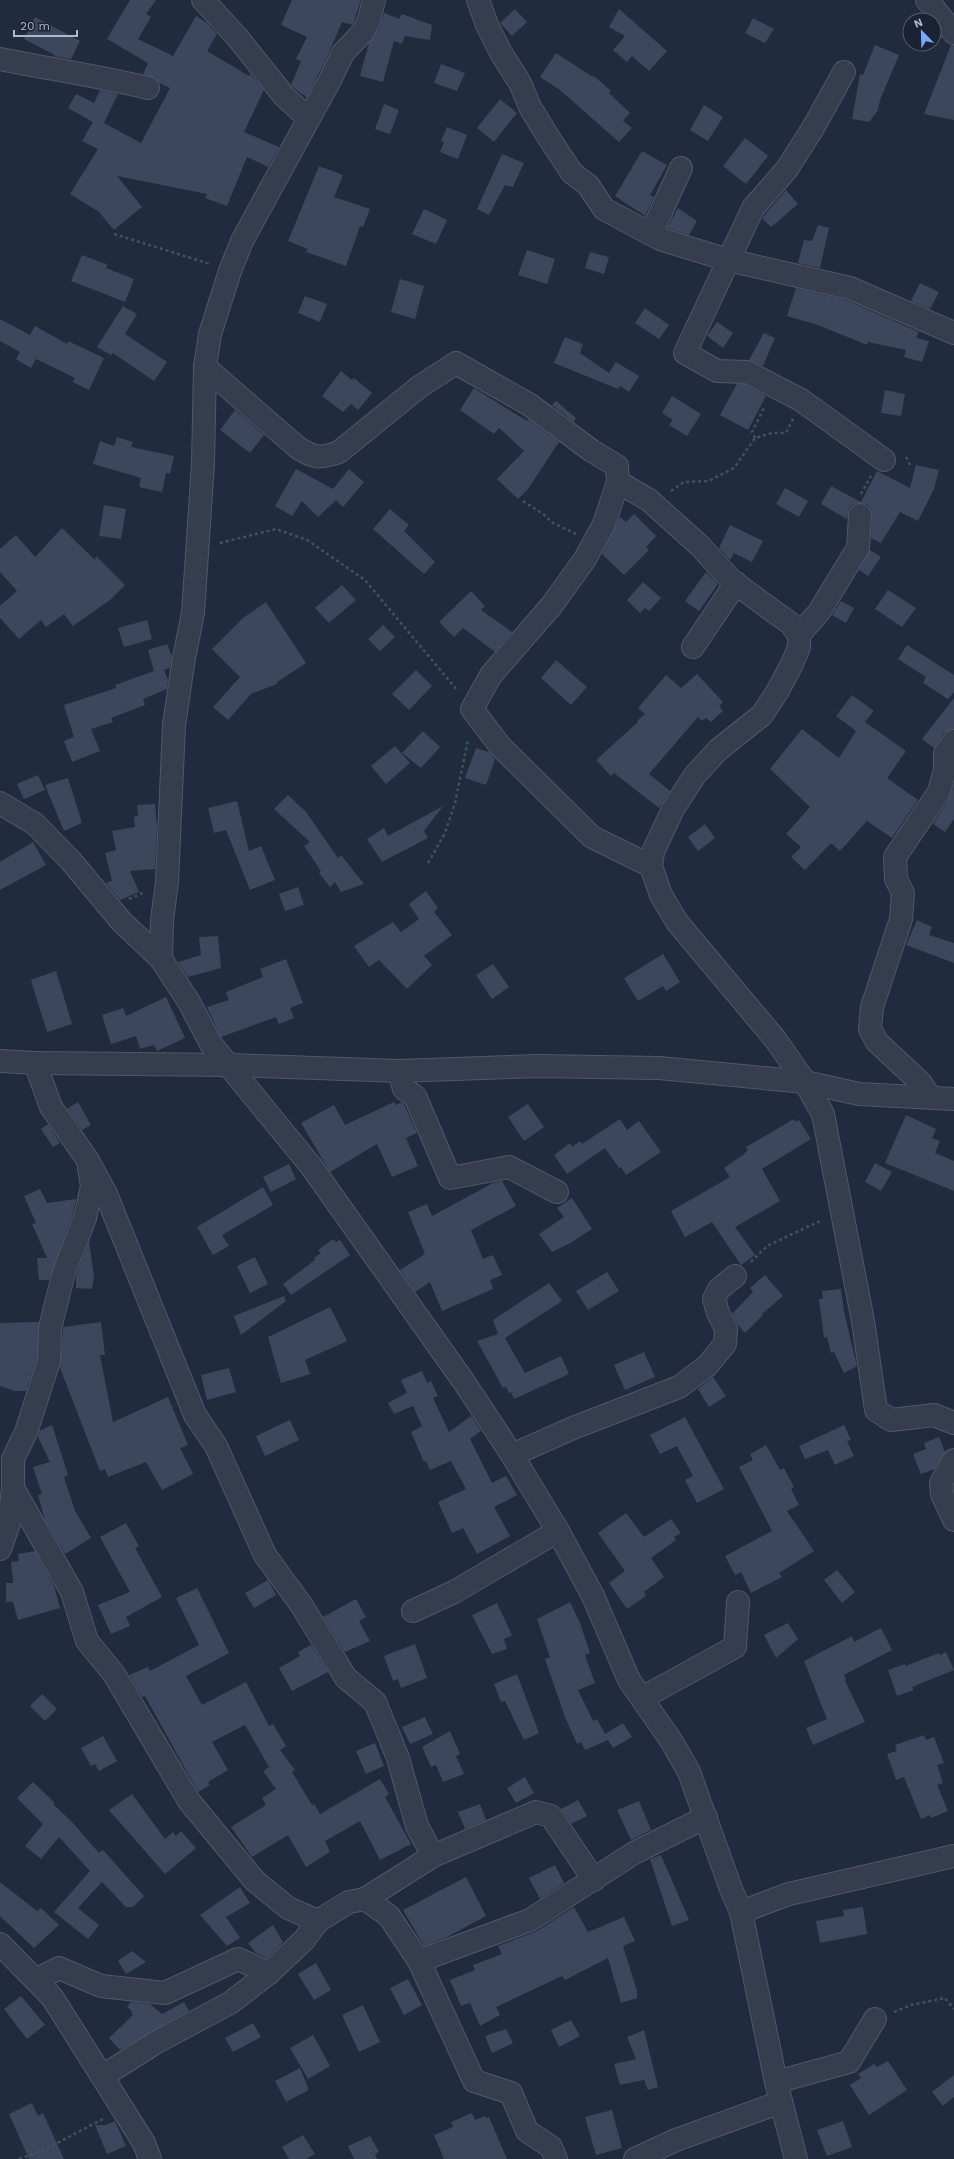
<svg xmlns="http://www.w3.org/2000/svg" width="954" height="2159" font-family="'Work Sans',sans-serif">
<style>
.building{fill:#3c475e}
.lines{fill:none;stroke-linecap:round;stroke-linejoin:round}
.minor-casing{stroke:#505869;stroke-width:24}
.path{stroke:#3d5559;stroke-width:2.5;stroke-dasharray:3 3;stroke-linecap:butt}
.minor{stroke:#353d4e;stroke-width:22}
</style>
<rect width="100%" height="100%" fill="#202b3e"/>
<g class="building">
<polygon points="130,0 156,0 146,14 151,17 138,39 173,56 196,16 207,23 217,34 207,51 249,76 250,74 264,90 244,132 279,147 268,167 247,157 227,206 205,198 207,194 117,176 142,207 114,230 99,212 70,194 98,149 82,141 93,122 68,108 76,94 94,103 100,90 118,94 104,123 141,143 170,88 159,83 156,79 143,74 148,63 107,39"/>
<polygon points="292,0 361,0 353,25 342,22 328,55 307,97 300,93 291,85 301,61 296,59 307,37 281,25"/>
<polygon points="515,9 527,22 512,36 500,23"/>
<polygon points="619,9 667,51 649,71 632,56 627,62 613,50 625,36 609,27"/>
<polygon points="384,13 399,19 402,14 432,25 430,40 405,36 402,44 394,41 383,82 360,76 369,43 380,26"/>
<polygon points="35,17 80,41 71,59 54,56 55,55 24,39"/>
<polygon points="753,18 774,29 765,43 745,33"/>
<polygon points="875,45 899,55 880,100 878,110 869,122 852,119 860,74 863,75"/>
<polygon points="951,45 954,45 954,120 924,114"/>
<polygon points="556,53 593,77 594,76 611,91 609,93 630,113 623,121 632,128 619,142 560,90 540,77"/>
<polygon points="441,64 465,73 457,91 434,83"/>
<polygon points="500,99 517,113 494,142 477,128"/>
<polygon points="384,104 399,110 390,134 375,129"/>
<polygon points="704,105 723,117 708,141 690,130"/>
<polygon points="447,127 467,135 458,159 440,152 444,142 441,141"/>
<polygon points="745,138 768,156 746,184 723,166"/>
<polygon points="642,151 667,165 650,195 654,197 645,216 615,196"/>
<polygon points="502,154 524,163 513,187 505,185 489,215 477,209"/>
<polygon points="319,166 343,175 334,197 370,209 363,227 360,226 346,266 306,252 308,249 288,241"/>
<polygon points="786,190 798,204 771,227 762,218"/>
<polygon points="678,208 697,221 689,235 667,228"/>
<polygon points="424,209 447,220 436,244 412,234"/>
<polygon points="818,225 829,228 820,268 798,263 804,240 812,241"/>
<polygon points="527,250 555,259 547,284 518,275"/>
<polygon points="590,252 609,257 604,274 585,268"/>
<polygon points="82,255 108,265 106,268 134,279 125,302 71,281"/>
<polygon points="400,279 424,286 415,319 391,312"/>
<polygon points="920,283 939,292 930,309 911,301"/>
<polygon points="796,288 846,300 919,332 916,338 929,341 922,362 904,357 906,350 868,342 867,345 818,325 787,316"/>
<polygon points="305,296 327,304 320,322 298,313"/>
<polygon points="123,306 137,314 125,334 167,362 154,381 113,353 111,355 97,347"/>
<polygon points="645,308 669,325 659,339 635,323"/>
<polygon points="0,319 30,335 35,326 67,344 68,341 104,358 89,390 73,382 75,378 36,359 31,368 16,359 20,352 0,341"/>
<polygon points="717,322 733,333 723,348 707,336"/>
<polygon points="764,333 775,338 763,366 749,360"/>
<polygon points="565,337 583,344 580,353 609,373 616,362 639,376 629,392 620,386 618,389 554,363"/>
<polygon points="341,371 352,380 354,378 372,393 358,410 351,404 343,412 322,396"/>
<polygon points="737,384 744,384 766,396 748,430 720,415"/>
<polygon points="474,388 527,421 528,419 559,442 528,489 518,499 497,479 524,451 499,428 494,434 460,410"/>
<polygon points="885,390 905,394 901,416 881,413"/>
<polygon points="672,396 701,414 687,436 669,425 673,420 662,413"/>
<polygon points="556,401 576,418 574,422 552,405"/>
<polygon points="235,410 264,435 250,453 220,430"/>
<polygon points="117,437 133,442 131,447 174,456 170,474 166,473 162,492 139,487 141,478 93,464 100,441 114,446"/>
<polygon points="916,465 939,470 934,489 918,521 900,512 881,543 871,538 872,515 871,509 867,504 860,503 854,504 849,508 847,519 821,504 831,486 861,502 877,471 910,488"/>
<polygon points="296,469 333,489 349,469 364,482 343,507 336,500 318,517 302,501 292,516 275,506"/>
<polygon points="785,488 808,501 799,517 776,504"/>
<polygon points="104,505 126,509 121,539 99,536"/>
<polygon points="390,509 409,525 404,531 435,562 424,574 373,529"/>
<polygon points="634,514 656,536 646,547 649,550 624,575 602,554 620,517 626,522"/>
<polygon points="730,525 763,541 752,562 734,553 730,560 719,548"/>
<polygon points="62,528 95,560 96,556 125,585 110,600 73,626 64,614 46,627 41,620 19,639 0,618 0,606 17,591 0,572 0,549 16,535 35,557"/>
<polygon points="870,550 881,557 868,576 859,570"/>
<polygon points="706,572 718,584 699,611 685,601"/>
<polygon points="643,582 661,598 649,611 645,608 640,613 627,600"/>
<polygon points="342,585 356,600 329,623 315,608"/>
<polygon points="888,590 916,608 902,627 875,609"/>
<polygon points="471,591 485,606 481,610 512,632 495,652 463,628 454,637 439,622"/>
<polygon points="841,601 854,608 846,623 832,615"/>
<polygon points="266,602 306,663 277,682 277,684 251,694 228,720 213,707 240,677 212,649 243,618"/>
<polygon points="147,620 152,639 124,647 118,628"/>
<polygon points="383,625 395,637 380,651 368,639"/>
<polygon points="167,644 172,656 170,668 164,670 168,680 167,689 143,699 145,705 111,718 113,722 91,729 100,751 72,762 64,741 74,737 64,705 116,688 115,685 154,671 148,650"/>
<polygon points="907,645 954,675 954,692 948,699 923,683 926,677 898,659"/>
<polygon points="556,660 587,687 571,705 541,678"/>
<polygon points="416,670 432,686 409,710 392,694"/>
<polygon points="697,674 723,702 719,706 723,711 711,722 706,718 702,721 698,717 649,774 670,791 659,808 614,773 611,776 596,760 638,722 637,721 645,714 638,708 666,675 681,688"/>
<polygon points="852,695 874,711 865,722 906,751 887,778 918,800 892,838 867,821 840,851 831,843 805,870 791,857 801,847 786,834 810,807 770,769 802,729 839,758 856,731 836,716"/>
<polygon points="954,698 954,729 944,733 934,748 922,739"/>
<polygon points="423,731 440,747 421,768 402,753"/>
<polygon points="395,746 410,763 386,784 371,766"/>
<polygon points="476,748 489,752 495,759 486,785 465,778"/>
<polygon points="38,775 45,790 24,799 17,784"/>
<polygon points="68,778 82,823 64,831 45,785"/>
<polygon points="954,785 954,819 945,832 933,824 949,799"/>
<polygon points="288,795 306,812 338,858 341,855 364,884 341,892 335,882 330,887 319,873 321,871 304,846 310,842 274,809"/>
<polygon points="237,801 249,851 261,846 275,880 250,890 226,830 214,833 208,808"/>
<polygon points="155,804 157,827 155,869 130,871 139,892 120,900 106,883 112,881 105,853 116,850 112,831 135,827 134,817 138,816 137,805"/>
<polygon points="443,806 424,831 428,838 382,862 367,839 384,828 388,836"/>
<polygon points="705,824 715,838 698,851 688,837"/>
<polygon points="33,842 46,865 0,890 0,862"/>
<polygon points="298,887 304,905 285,911 279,894"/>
<polygon points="426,891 438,908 434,912 452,935 424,956 432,965 407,989 379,960 369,967 354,946 393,922 401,932 419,919 409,904"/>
<polygon points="917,920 932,927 929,935 954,943 954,963 906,945"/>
<polygon points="218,936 221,968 188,977 178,962 201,955 199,937"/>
<polygon points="663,954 680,982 666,991 663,986 638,1001 624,978"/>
<polygon points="286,959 303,1003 290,1008 294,1018 279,1024 276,1017 221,1037 207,1007 229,1000 226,992 263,977 260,969"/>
<polygon points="493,964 509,987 492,999 476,975"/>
<polygon points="56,971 72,1024 47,1032 31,980"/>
<polygon points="166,997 185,1038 157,1051 154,1045 140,1049 136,1036 111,1044 102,1015 123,1008 126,1016"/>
<polygon points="78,1102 91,1125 82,1130 67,1109"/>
<polygon points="394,1102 396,1105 402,1102 404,1104 417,1133 406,1138 418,1166 392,1177 377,1144 330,1172 301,1123 334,1105 345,1125"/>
<polygon points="528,1104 544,1127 524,1141 508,1117"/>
<polygon points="906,1115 936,1129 932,1138 940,1141 935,1153 954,1161 954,1191 885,1163"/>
<polygon points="620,1119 627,1130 639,1121 661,1152 626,1175 621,1167 619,1168 605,1148 567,1174 554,1155 570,1143 572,1147 580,1141 582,1144"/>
<polygon points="794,1119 795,1122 799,1120 811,1139 762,1169 780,1201 735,1227 755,1255 741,1265 712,1222 685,1237 671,1211 730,1177 724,1168 743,1155 748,1150 746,1147"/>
<polygon points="48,1124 60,1143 53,1147 41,1129"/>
<polygon points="875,1163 892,1172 881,1191 865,1182"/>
<polygon points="289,1164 296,1179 271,1192 263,1177"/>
<polygon points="502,1181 516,1206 471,1230 483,1259 493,1255 502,1275 490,1280 493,1289 442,1311 430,1282 415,1292 400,1270 425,1254 408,1212 427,1204 432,1216 493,1183"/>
<polygon points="263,1187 273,1205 222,1235 229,1246 213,1255 197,1227"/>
<polygon points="40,1189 47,1203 76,1199 73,1214 49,1280 39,1280 37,1258 47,1258 32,1224 36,1223 24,1196"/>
<polygon points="572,1198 592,1229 572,1242 552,1252 539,1234 564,1217 557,1208"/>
<polygon points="333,1239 336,1242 340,1240 350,1255 291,1295 283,1284 315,1260 314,1258 321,1253 318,1250"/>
<polygon points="89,1241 94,1277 92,1289 76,1288 76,1276"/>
<polygon points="255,1257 268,1284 250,1293 237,1266"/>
<polygon points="607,1272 619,1291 588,1310 576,1291"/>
<polygon points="765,1275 783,1296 762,1314 763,1315 745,1333 738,1325 732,1314 753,1292 750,1288"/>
<polygon points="549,1283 562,1301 505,1338 525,1373 561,1356 569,1374 514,1399 511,1392 509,1393 506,1387 503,1388 477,1341 498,1334 493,1320"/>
<polygon points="841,1289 844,1312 857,1366 844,1373 834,1352 831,1353 827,1337 824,1338 819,1299 823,1299 822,1291"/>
<polygon points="284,1296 286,1301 241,1335 234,1316"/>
<polygon points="330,1307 347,1341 305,1360 310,1374 281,1383 268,1337"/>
<polygon points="39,1322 37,1359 26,1391 15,1391 0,1386 0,1323"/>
<polygon points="101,1322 105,1355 100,1355 113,1422 168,1397 188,1445 180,1448 193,1474 162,1490 146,1462 108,1477 105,1469 100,1471 60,1368 63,1327"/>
<polygon points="644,1352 655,1377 625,1390 614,1365"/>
<polygon points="229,1368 236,1392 207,1400 201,1375"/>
<polygon points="422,1371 427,1383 431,1381 438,1396 433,1398 449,1432 471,1416 481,1431 470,1439 492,1483 506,1476 517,1495 494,1507 510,1536 477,1554 463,1528 452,1533 438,1502 466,1489 451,1461 430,1470 426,1461 424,1462 411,1432 422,1426 413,1406 394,1414 388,1403 407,1393 401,1380"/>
<polygon points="713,1377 726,1396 709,1407 698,1389"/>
<polygon points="685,1417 724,1489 697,1503 685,1480 693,1476 677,1446 660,1454 650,1435"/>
<polygon points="290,1420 299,1440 265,1456 256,1436"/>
<polygon points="52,1425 68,1475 64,1477 75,1511 91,1538 65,1554 45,1520 38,1495 42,1494 33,1467 50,1462 38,1437 39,1431"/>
<polygon points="844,1425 851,1440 847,1441 854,1456 835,1465 828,1450 805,1459 799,1446"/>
<polygon points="939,1437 945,1452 935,1469 921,1474 913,1454 926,1449 924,1443"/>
<polygon points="766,1445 780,1470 784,1468 794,1487 791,1489 799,1505 787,1511 814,1551 779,1573 782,1577 751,1593 741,1572 735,1575 725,1556 772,1531 739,1467 753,1460 750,1454"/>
<polygon points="626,1513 644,1537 671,1519 681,1533 674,1537 676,1540 651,1558 664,1577 644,1592 646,1596 627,1609 609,1583 625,1571 598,1533"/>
<polygon points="126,1523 139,1546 135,1548 162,1597 126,1617 130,1626 111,1634 98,1605 130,1592 100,1537"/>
<polygon points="35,1551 54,1586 60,1608 18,1620 13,1602 6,1602 6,1583 13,1583 11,1562 19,1561 18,1554"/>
<polygon points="837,1570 855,1592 842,1603 824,1580"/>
<polygon points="268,1580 276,1595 254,1608 245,1593"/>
<polygon points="197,1588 229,1653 186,1676 202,1705 246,1682 269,1726 273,1724 286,1746 280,1750 295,1770 292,1772 312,1805 314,1804 320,1814 380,1779 389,1794 385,1797 411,1844 380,1860 360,1821 325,1841 330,1852 306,1867 288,1835 252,1857 231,1827 266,1805 262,1798 276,1789 263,1771 269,1767 245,1725 212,1742 228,1770 208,1782 210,1785 198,1792 145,1696 142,1697 129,1675 148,1667 150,1671 199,1645 176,1598"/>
<polygon points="356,1599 366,1617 359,1621 370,1641 345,1652 323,1617"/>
<polygon points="570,1602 580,1623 590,1653 585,1655 595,1683 578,1690 593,1721 597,1719 605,1734 623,1723 632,1737 613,1748 606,1737 608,1740 585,1750 581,1742 577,1744 565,1717 545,1659 550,1657 537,1619"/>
<polygon points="497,1603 512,1635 504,1639 507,1649 492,1654 472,1615"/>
<polygon points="788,1623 798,1639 776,1658 764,1635"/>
<polygon points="881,1628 892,1650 844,1675 846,1680 845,1681 865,1722 813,1745 806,1728 827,1719 804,1661 852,1636 854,1642"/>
<polygon points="415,1644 427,1678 401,1688 398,1679 393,1681 384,1656"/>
<polygon points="311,1645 328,1672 292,1691 279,1668 300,1656 298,1652"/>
<polygon points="946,1652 954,1670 912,1687 914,1690 897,1696 888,1670 905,1664 905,1666 939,1653 940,1655"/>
<polygon points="517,1674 539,1733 524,1740 505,1701 501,1702 494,1684"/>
<polygon points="42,1694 57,1709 45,1721 30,1706"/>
<polygon points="425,1717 433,1734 410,1744 402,1727"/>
<polygon points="450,1731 460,1754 456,1756 464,1774 443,1782 436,1765 431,1767 422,1747"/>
<polygon points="924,1735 926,1740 934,1737 944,1763 937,1765 943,1783 937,1785 948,1811 931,1818 930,1815 921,1819 904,1777 896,1780 887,1754 897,1751 895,1745"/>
<polygon points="103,1736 117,1761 99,1771 95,1764 91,1766 81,1748"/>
<polygon points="375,1743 384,1766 366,1774 356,1751"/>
<polygon points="525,1777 534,1793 516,1803 507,1788"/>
<polygon points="33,1782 55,1803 53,1804 72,1822 99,1853 103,1850 144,1896 133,1907 126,1907 102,1882 78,1908 99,1925 88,1939 54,1912 90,1871 59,1837 41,1859 25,1846 43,1824 17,1798"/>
<polygon points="132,1794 165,1839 173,1832 176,1836 181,1831 196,1848 165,1874 109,1810"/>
<polygon points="578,1800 587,1816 571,1824 561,1809"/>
<polygon points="639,1801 651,1830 631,1840 617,1810"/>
<polygon points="480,1804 486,1820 465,1829 458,1812"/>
<polygon points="661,1855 689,1920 672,1926 650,1859"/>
<polygon points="555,1865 564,1883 540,1899 529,1878"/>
<polygon points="466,1877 486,1916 447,1937 424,1946 403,1910"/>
<polygon points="0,1882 37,1911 41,1908 59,1925 34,1948 0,1916"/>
<polygon points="240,1887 250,1903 226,1917 240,1938 227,1946 200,1915"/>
<polygon points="574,1907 588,1932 624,1917 635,1941 623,1946 637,1991 637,1998 621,2003 608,1958 565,1980 562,1976 496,2007 500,2015 480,2026 470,2003 461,2006 450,1980 475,1970 473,1965 502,1954 498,1946 537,1931"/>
<polygon points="863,1907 867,1934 820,1943 816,1921 844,1916 843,1910"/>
<polygon points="273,1925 283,1942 267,1958 256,1953 248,1943"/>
<polygon points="132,1951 146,1962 126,1974 118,1961"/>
<polygon points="316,1963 331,1990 314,2000 298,1974"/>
<polygon points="408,1979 422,2005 404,2015 390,1988"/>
<polygon points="21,1996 45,2025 27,2039 4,2009"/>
<polygon points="131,2002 150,2004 162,2014 184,2002 189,2011 120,2050 109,2038 133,2015 131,2013 132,2011 127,2007"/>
<polygon points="363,2005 380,2042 359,2052 342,2015"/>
<polygon points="571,2020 580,2036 559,2047 551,2030"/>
<polygon points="253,2023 261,2037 233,2052 225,2038"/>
<polygon points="506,2029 513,2043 492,2053 485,2036"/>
<polygon points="644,2030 658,2087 648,2090 644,2080 620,2085 614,2064 636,2059 627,2037"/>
<polygon points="313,2035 330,2066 308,2079 290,2048"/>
<polygon points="888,2061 907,2090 869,2115 850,2085 861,2078 858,2074 874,2064 877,2067"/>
<polygon points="300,2068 309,2090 286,2102 275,2081"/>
<polygon points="954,2075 954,2097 943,2106 932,2092"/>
<polygon points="32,2103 38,2116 43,2113 64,2159 29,2159 9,2114"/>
<polygon points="612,2110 622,2148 596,2155 585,2117"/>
<polygon points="472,2113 475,2120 485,2116 486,2118 489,2117 507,2159 444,2159 434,2135 453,2127 451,2122"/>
<polygon points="115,2121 126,2146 107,2154 95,2125 105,2125"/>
<polygon points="843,2121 852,2147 827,2156 817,2130"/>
<polygon points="303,2135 315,2154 306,2159 289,2159 282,2147"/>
<polygon points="370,2136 379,2152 375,2154 377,2159 354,2159 348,2146"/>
</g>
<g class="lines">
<g class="minor-casing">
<g id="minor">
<polyline points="203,0 237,37 284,96 308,118"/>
<polyline points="478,0 487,25 501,53 520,83 530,107 547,135 572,173 588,185 604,209 660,239 728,260 850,288 954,333"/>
<polyline points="927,0 954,33"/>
<path d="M0,59C50,69 99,76 148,88"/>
<polyline points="844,72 813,128 787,169 753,208 685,353 717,371 747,372 801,400 884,460"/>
<polyline points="651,234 681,168"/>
<path d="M205,367L297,447C313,458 320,459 339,452L419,387L456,363L530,405L592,451L617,466L618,482L649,500L699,545L732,581L791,624L799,635V647L792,664L777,692L762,715L718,750L695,775L673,809L653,852L651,866L661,895L677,922L775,1039L805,1082L823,1114L863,1321L876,1410L891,1420L934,1415L954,1423"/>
<polyline points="618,482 604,524 585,559 552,605 491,675 472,709 500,746 592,837 651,866"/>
<polyline points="799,635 819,612 858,548 860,515"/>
<polyline points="693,647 736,583"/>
<polyline points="0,803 35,824 71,861 121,921 161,959 189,1002 211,1044 311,1166 464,1382 512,1455 558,1531 593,1596 629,1680 672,1742 689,1772 731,1889 741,1912 776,2082 796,2159"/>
<polyline points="161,959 162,920 167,882 174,725 184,658 193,613 203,464 205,367 210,334 230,271 242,241 330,80 343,53 363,32 369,20 374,0"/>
<polyline points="0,1061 35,1063 230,1065 399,1071 538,1066 659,1068 805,1082 859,1094 954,1099"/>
<polyline points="35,1063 51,1107 87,1159 106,1194 195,1415 216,1446 265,1555 302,1606 346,1678 375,1702 398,1758 417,1826 433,1856"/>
<polyline points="399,1071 404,1089 415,1096 450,1178 509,1167 557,1192"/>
<polyline points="930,1097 920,1082 877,1042 870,1029 872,1007 901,919 903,893 896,879 895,857 939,792 945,769 945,753 954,741"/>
<polyline points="512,1455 573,1428 679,1387 707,1366 725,1344 726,1329 718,1313 714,1299 719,1289 735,1276"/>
<polyline points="954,1460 941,1483 942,1494 954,1520"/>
<polyline points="13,1488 72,1592 87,1641 114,1674 189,1801 255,1881 288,1908 318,1921 349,1902 365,1899 389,1916 419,1961 474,2081 511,2093 527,2131 551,2147 556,2159"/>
<polyline points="0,1549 9,1523 13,1488 13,1459 26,1432 49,1361 50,1328 64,1272 85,1218 92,1186 89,1168"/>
<polyline points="413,1611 454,1592 558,1531"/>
<polyline points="642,1698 735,1647 738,1602"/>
<polyline points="365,1899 433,1856 536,1812 551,1816 594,1880"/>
<polyline points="741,1912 789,1894 954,1856"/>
<polyline points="0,1944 52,1997 144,2143 150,2159"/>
<polyline points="419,1961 530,1920 634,1853 706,1817"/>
<polyline points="36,1980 59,1968 101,1986 165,1993 238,1959 269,1973"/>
<polyline points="103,2076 155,2043 230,2003 269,1973 304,1940 318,1921"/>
<polyline points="776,2082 849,2062 875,2019"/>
<polyline points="635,2159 676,2140 781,2102"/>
</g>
</g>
<g class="path">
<polyline points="114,234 210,264"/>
<polyline points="755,438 752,432 765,406"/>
<polyline points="906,457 911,467"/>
<polyline points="671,491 684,482 709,481 734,468 755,438 772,433 786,433 793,419"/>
<polyline points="861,494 871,476"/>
<polyline points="523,501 546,516 551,522 576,534"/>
<polyline points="220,543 276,529 307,540 365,580 457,690"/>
<polyline points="428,863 445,833 455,803 468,740"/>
<polyline points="129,899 145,892"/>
<polyline points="751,1262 767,1246 822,1220"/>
<polyline points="894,2012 911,2005 945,1998 954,2009"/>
<polyline points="19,2159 44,2150 103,2119"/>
</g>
<use href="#minor" class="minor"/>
</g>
<g transform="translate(922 32) rotate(337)"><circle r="19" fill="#1a2233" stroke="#565e6f"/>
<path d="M0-3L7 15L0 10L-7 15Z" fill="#7fa6ff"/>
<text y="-6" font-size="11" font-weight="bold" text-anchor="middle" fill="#b0b8c9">N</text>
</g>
<path d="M14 30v6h63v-6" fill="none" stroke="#b0b8c9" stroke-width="2"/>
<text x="20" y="30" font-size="12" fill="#b0b8c9" stroke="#1a2233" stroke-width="3" paint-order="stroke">20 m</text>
</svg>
